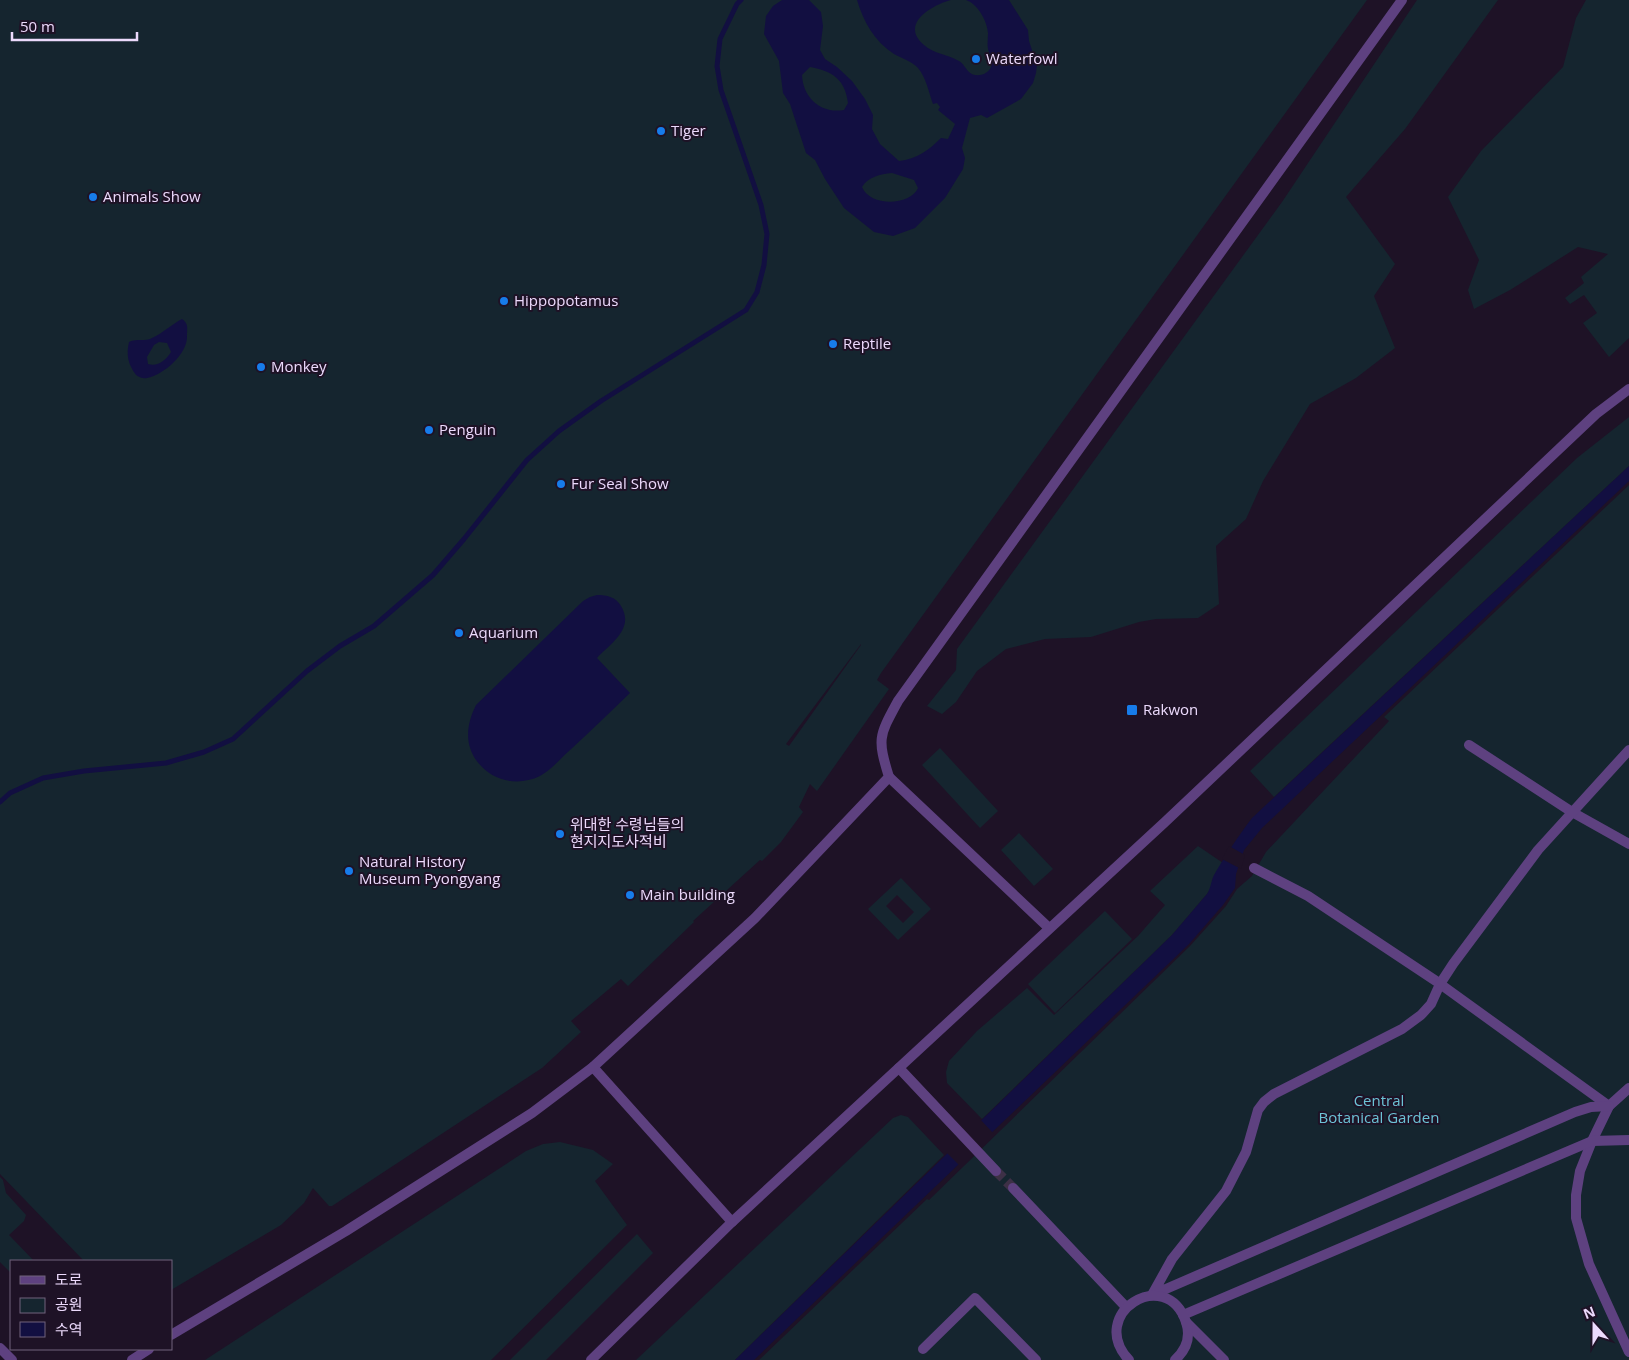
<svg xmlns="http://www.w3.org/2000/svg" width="1629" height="1360" font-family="'Open Sans','Noto Sans KR',sans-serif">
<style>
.green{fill:#15252f;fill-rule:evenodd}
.water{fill:#120f41;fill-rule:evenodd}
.pier{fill:#1e1226}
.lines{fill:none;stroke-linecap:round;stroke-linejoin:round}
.stream{stroke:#120f41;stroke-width:5}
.minor-tunnel{stroke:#3d3046;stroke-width:10;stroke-dasharray:10 5;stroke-linecap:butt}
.minor{stroke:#5e4180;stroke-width:10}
.tertiary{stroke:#5e4180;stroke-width:10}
.poi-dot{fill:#177cea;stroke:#1e1226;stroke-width:2}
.labels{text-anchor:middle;stroke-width:4;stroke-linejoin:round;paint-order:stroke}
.poi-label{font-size:15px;fill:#ecdafc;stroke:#1e1226;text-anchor:start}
.park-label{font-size:15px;fill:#6cc3d6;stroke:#1e1226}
</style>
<rect width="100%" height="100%" fill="#1e1226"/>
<g class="green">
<path d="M0,0H1367L881,673L877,680L889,689L817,791L810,784L799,807L803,812L781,842L762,861L760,860L693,921L694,922L628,986L621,979L571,1021L581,1032L542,1068L332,1206H329L313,1188L304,1203L281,1225L171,1290V1261H84L0,1174ZM861,644V645L789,746L786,744Z"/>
<polygon points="1417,0 1498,0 1405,129 1346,197 1395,264 1374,296 1395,348 1356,378 1310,404 1263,481 1246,519 1216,546 1219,604 1198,618 1156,619 1139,622 1091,637 1045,639 1006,649 977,671 956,702 942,714 927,706 956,670 957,649 1282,202"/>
<polygon points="1586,0 1629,0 1629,338 1609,357 1583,323 1597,313 1584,295 1570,304 1565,298 1584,283 1581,277 1608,254 1578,247 1510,290 1474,309 1468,290 1479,260 1448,197 1481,151 1563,67 1576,18"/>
<polygon points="1629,417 1629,466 1274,797 1250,771 1577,458"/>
<polygon points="1629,485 1629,1360 759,1360 927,1199 929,1200 1190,946 1226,906 1237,889 1252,876 1266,852 1389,721 1384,717"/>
<polygon points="940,748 998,811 980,828 922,765"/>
<polygon points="1019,833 1053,869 1034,886 1001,850"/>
<polygon points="1198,846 1223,863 1213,878 1211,888 1207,894 1172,935 982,1119 947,1083 946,1072 949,1061 977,1031 1027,988 1054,1015 1138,936 1165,905 1150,891"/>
<path d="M901,878L931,909L898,940L868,909ZM897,895L914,912L903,923L886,906Z"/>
<polygon points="1105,911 1132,939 1055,1013 1028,984"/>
<polygon points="901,1115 908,1117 944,1155 735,1360 636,1360 893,1118"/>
<polygon points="560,1142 593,1150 613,1164 595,1181 627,1225 491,1360 205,1360 526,1151 543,1144"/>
<polygon points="0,1177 3,1180 6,1193 26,1215 24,1221 9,1235 34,1261 11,1261 11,1273 0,1262"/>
<polygon points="637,1234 653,1253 546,1360 510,1360"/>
</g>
<g class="water">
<path d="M782,0H809L821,12L823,26L820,50L825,59L837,67L852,81L865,99L873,115L872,129L880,144L899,161C917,159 929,150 941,138L948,139L955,124L938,110L940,107L937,103L933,104C929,93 926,77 918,68C911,61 903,59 894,54C875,42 863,21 857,0H951C932,5 899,24 924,45C934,54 947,54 959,61C965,64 967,74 975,75C983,76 991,72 992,63C992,58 989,53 988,49C987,44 988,38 988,33C987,21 978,4 966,0H1009L1028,30L1029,41L1037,65L1036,73L1033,83L1021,99L987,118L981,115L970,118L962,148L965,158L963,169L945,198L915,228L893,236L874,232L844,208L825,179L815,160L806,153L790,104L783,93L779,61L764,34L766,16L773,6ZM810,67C832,71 845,79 848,103L844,110C821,114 803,98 802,75ZM892,173L914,180L918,188C910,206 870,207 862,187C868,177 880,174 892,173Z"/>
<path d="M182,319C189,324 187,328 187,336C188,353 164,375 147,378C143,379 139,377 136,375C128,364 126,355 129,342C137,338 145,342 152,338C163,333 172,324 182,319ZM159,342L167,343L171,352C166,360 158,367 148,364L147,357L154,345Z"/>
<path d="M1629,466V481L1262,828L1244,850L1236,874L1235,888L1223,905L1189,944L754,1360H735L1172,935L1207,894C1211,888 1211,881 1214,875C1225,856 1239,835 1252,818Z"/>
<path d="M597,595C607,595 616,597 621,606C635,629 610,644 597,658L630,693C610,712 590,732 569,751C560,759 551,770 540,776C517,787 491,781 476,760C464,743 467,723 476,705L583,601L590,597Z"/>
</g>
<g class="pier">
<polygon points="1229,846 1245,855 1241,869 1222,859"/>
<polygon points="979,1118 994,1134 960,1166 945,1151"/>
</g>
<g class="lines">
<polyline class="stream" points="0,802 10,793 43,778 84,771 166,763 204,752 233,739 307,671 340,646 374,626 433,575 464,539 527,460 559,431 601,401 746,310 757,292 764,265 767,234 761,205 721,90 717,66 720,39 737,4 741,0"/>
<polyline class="minor-tunnel" points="996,1171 1013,1188"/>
<g class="minor">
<polyline points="1469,745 1572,812 1629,844"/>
<polyline points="889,777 1049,928"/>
<polyline points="1254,868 1308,896 1436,981 1609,1106"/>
<polyline points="593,1067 732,1222"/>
<polyline points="899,1068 996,1171"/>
<polyline points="1629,1088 1609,1106 1592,1141 1580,1171 1576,1195 1576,1218 1589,1264 1629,1352"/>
<polyline points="1609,1106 1591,1107 1575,1112 1152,1295 1172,1259 1226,1191 1246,1152 1258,1110 1264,1102 1274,1094 1402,1029 1421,1015 1431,1004 1440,984 1453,964 1538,850 1629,750"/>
<polyline points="1013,1188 1126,1307"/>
<polyline points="1183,1315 1592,1141 1629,1140"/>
<polyline points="1186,1322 1224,1360"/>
<polyline points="923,1349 975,1298 1036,1360"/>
<polyline points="591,1360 732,1222 1165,822 1596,414 1629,389"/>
<path d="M1129,1360C1086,1314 1166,1264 1186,1322C1191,1337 1186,1350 1175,1360"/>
</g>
<g class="tertiary">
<path d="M171,1335L346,1231L532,1113L593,1067L755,918L889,777C877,738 879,736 898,701L1402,0"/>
<polyline points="0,1348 12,1360"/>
<polyline points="132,1360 149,1349"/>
</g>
</g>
<g class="poi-dot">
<circle cx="976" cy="59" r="5"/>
<circle cx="661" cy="131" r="5"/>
<circle cx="93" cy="197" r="5"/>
<circle cx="504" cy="301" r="5"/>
<circle cx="833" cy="344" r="5"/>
<circle cx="261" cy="367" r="5"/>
<circle cx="429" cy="430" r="5"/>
<circle cx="561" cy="484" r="5"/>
<circle cx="459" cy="633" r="5"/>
<rect x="1126" y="704" width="12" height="12" rx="2.5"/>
<circle cx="560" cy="834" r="5"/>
<circle cx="349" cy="871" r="5"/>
<circle cx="630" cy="895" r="5"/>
</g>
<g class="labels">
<g class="poi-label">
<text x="986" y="64">Waterfowl</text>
<text x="671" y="136">Tiger</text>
<text x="103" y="202">Animals Show</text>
<text x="514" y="306">Hippopotamus</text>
<text x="843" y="349">Reptile</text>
<text x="271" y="372">Monkey</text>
<text x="439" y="435">Penguin</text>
<text x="571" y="489">Fur Seal Show</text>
<text x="469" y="638">Aquarium</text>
<text x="1143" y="715">Rakwon</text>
<text x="570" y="830">위대한 수령님들의<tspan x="570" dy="17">현지지도사적비</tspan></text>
<text x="359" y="867">Natural History<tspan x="359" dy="17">Museum Pyongyang</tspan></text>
<text x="640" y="900">Main building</text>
</g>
<g class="park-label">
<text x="1379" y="1106">Central<tspan x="1379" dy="17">Botanical Garden</tspan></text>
</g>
</g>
<rect x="10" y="1260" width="162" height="90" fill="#1e1226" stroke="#70627c"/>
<rect x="20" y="1276" width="25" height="8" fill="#5e4180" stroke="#70627c"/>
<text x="55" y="1285" font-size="15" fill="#ecdafc">도로</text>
<rect x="20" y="1298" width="25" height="15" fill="#15252f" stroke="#70627c"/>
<text x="55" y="1310" font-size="15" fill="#ecdafc">공원</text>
<rect x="20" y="1322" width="25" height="15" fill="#120f41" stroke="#70627c"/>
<text x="55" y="1335" font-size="15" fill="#ecdafc">수역</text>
<g transform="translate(1594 1325) rotate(339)" stroke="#1e1226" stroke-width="4" paint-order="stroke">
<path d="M0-4L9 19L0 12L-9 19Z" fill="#ecdafc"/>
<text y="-8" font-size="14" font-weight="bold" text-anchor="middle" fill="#ecdafc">N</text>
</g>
<path d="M12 32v8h125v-8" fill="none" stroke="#ecdafc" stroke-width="2.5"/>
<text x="20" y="32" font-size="15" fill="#ecdafc" stroke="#1e1226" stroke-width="4" paint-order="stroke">50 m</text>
</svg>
